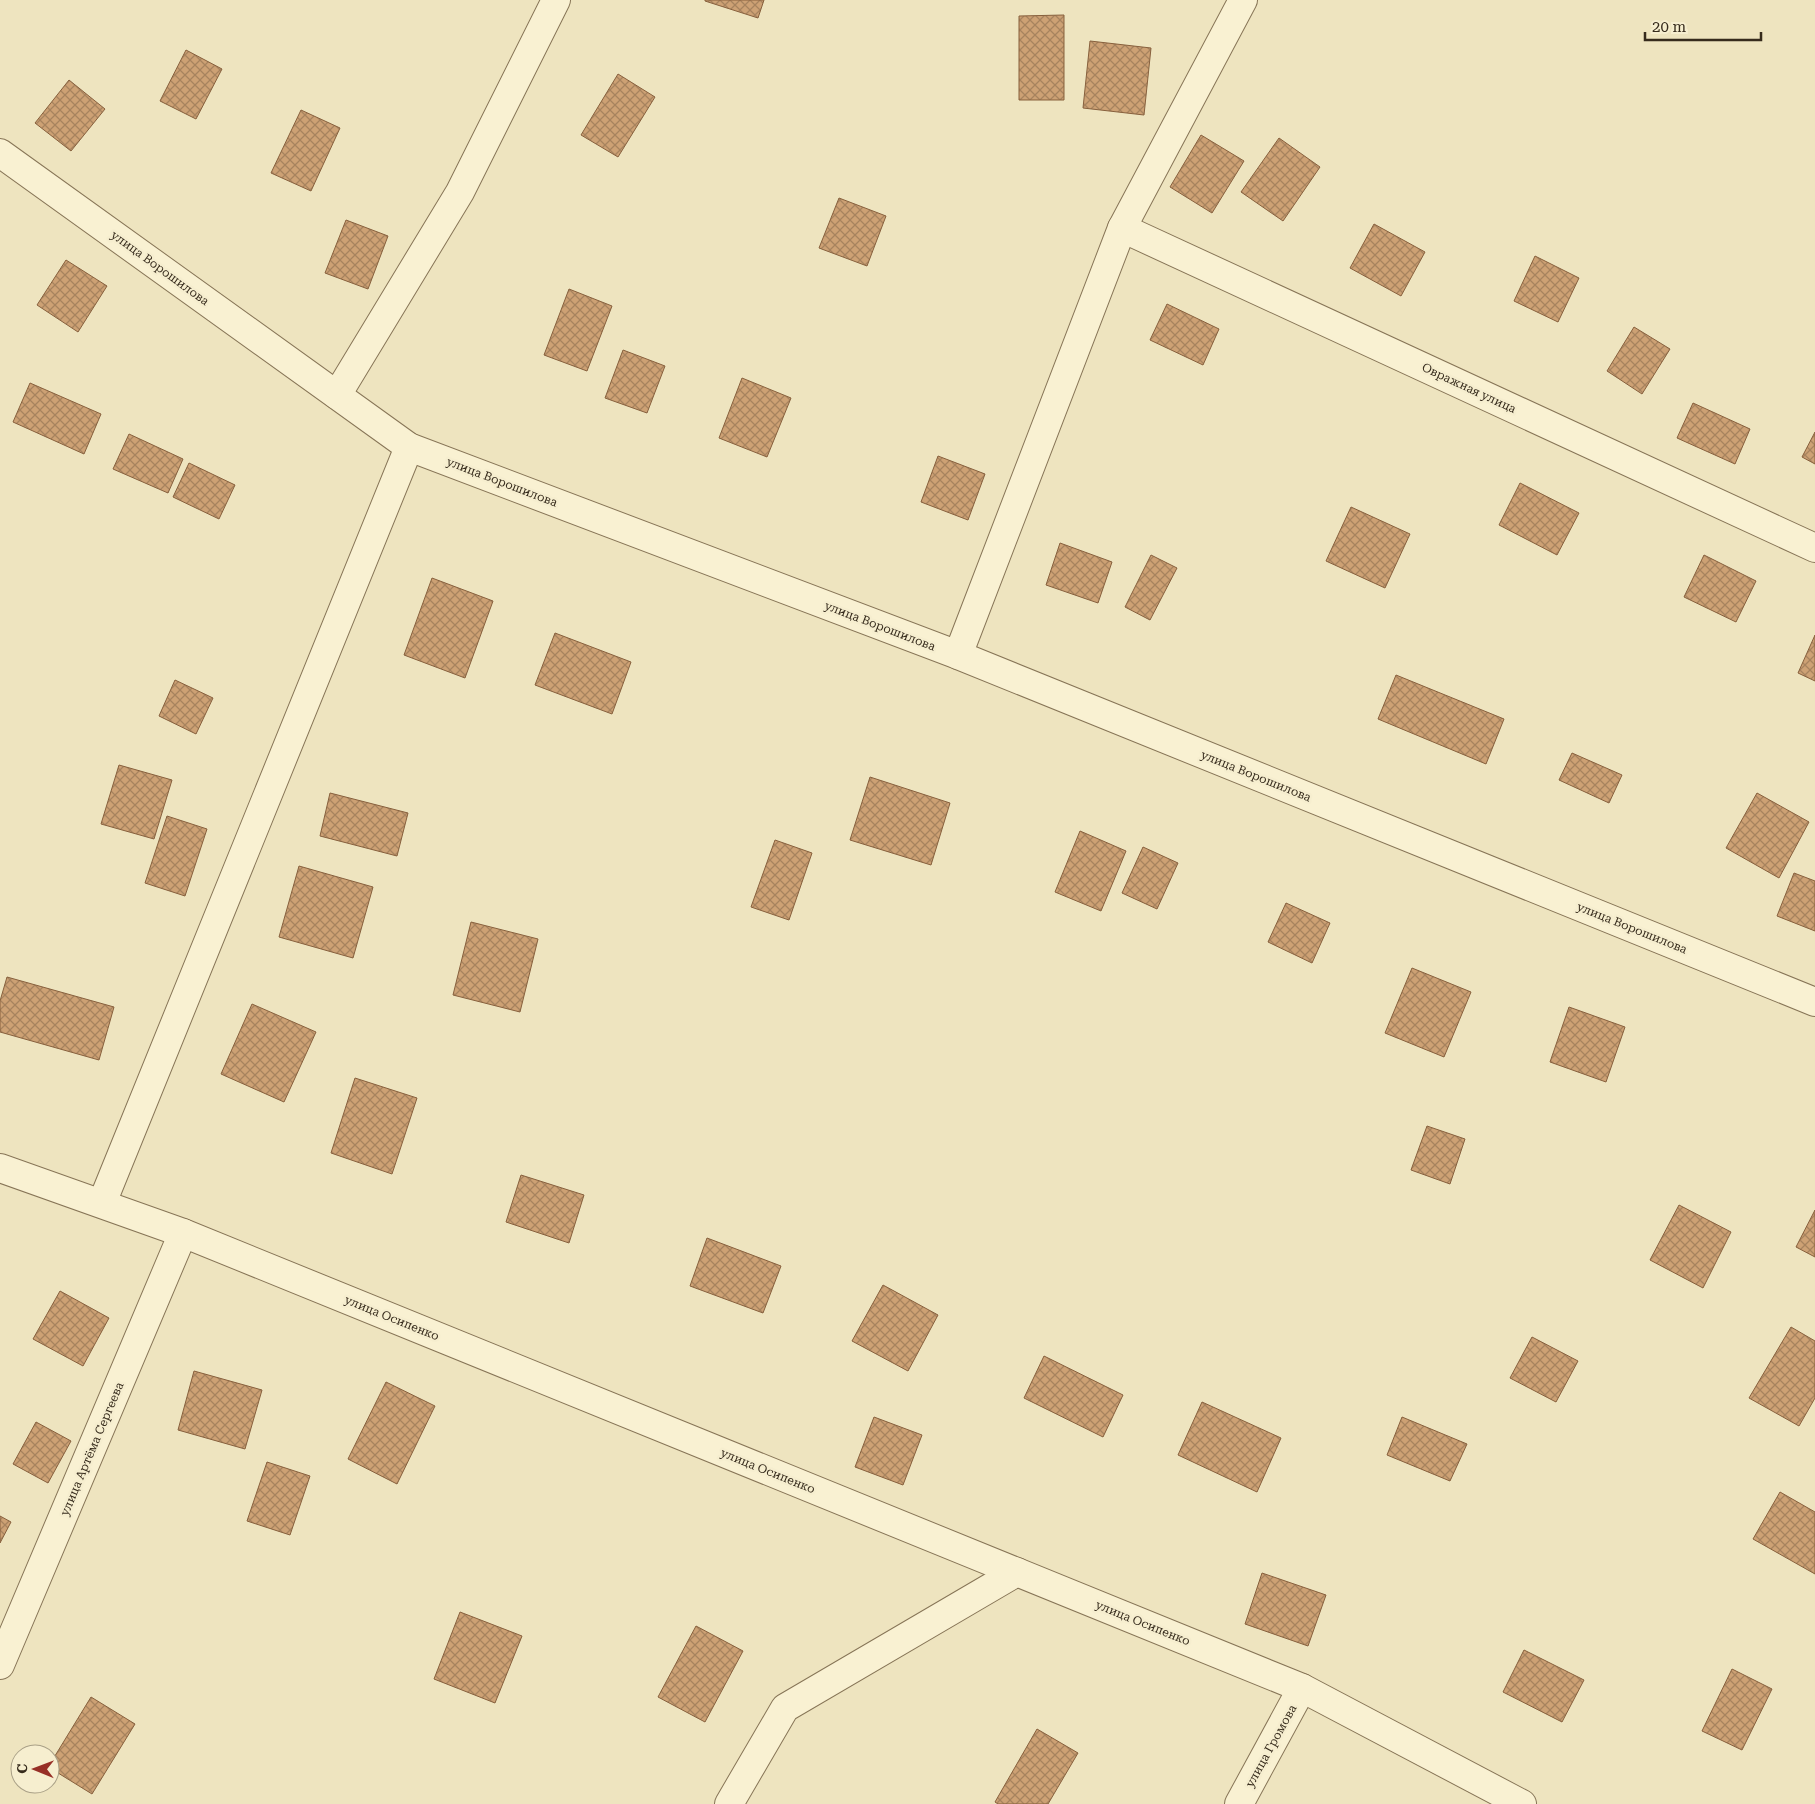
<svg xmlns="http://www.w3.org/2000/svg" width="1815" height="1804" font-family="'Roboto Serif',serif">
<style>
.building{fill:url(#building-cross-hatch);stroke:#87603d}
.lines{fill:none;stroke-linecap:round;stroke-linejoin:round}
.minor-casing{stroke:#877557;stroke-width:30}
.minor{stroke:#f9f1d2;stroke-width:28}
.labels{text-anchor:middle;stroke-width:5;stroke-linejoin:round;paint-order:stroke}
.street-label{font-size:12px;fill:#362b1c;stroke:#f6eecf}
</style>
<defs>
<pattern id="building-cross-hatch" width="8" height="8" patternUnits="userSpaceOnUse" patternTransform="scale(1.25)"><rect width="8" height="8" fill="#cda174"/><path d="M0 0l8 8M0 8l8-8" fill="none" stroke="#a7835e"/></pattern>
</defs>
<rect width="100%" height="100%" fill="#eee4bf"/>
<g class="building">
<polygon points="705,0 764,0 758,18 705,1"/>
<polygon points="1064,15 1064,100 1019,100 1019,16"/>
<polygon points="1090,41 1151,48 1144,115 1083,108"/>
<polygon points="186,50 222,69 196,119 160,101"/>
<polygon points="618,74 655,97 618,157 581,135"/>
<polygon points="69,80 105,109 71,151 35,123"/>
<polygon points="301,110 340,128 311,191 271,173"/>
<polygon points="1201,135 1244,161 1212,213 1170,187"/>
<polygon points="1279,138 1320,167 1283,221 1241,192"/>
<polygon points="839,198 886,216 867,266 819,248"/>
<polygon points="346,220 388,236 368,289 325,273"/>
<polygon points="1374,224 1425,252 1401,296 1350,268"/>
<polygon points="1535,256 1579,278 1558,322 1514,301"/>
<polygon points="66,260 107,286 78,332 37,305"/>
<polygon points="569,289 612,306 587,371 544,355"/>
<polygon points="1167,304 1219,329 1203,365 1150,340"/>
<polygon points="1634,327 1670,349 1642,394 1607,371"/>
<polygon points="623,350 665,366 647,413 605,398"/>
<polygon points="742,378 791,398 767,457 719,438"/>
<polygon points="30,383 101,414 84,454 13,422"/>
<polygon points="1693,403 1750,429 1735,464 1677,438"/>
<polygon points="1815,432 1815,464 1802,457"/>
<polygon points="129,434 183,459 168,493 113,469"/>
<polygon points="938,456 985,474 968,520 921,502"/>
<polygon points="189,463 235,485 219,519 173,497"/>
<polygon points="1520,483 1579,513 1557,555 1499,525"/>
<polygon points="1351,507 1410,534 1385,588 1326,561"/>
<polygon points="1060,543 1112,562 1098,603 1046,585"/>
<polygon points="1151,555 1177,568 1150,620 1125,607"/>
<polygon points="1704,555 1756,581 1736,622 1684,597"/>
<polygon points="432,578 493,601 465,678 404,655"/>
<polygon points="555,633 631,662 612,714 535,685"/>
<polygon points="1815,635 1815,681 1798,673"/>
<polygon points="1396,675 1504,719 1486,764 1378,719"/>
<polygon points="175,680 213,698 196,734 159,716"/>
<polygon points="1572,753 1622,775 1609,803 1559,780"/>
<polygon points="119,765 172,780 154,839 101,824"/>
<polygon points="870,777 950,803 931,865 850,840"/>
<polygon points="330,793 408,813 397,856 320,836"/>
<polygon points="1757,793 1809,822 1779,878 1726,848"/>
<polygon points="167,816 207,829 185,896 145,883"/>
<polygon points="1080,831 1126,851 1101,911 1055,892"/>
<polygon points="775,840 812,853 789,920 751,907"/>
<polygon points="1143,847 1178,863 1157,909 1122,893"/>
<polygon points="299,866 373,887 353,958 279,937"/>
<polygon points="1794,873 1815,881 1815,931 1777,916"/>
<polygon points="1286,903 1330,923 1312,963 1268,942"/>
<polygon points="471,922 538,939 520,1012 453,995"/>
<polygon points="1412,968 1471,992 1444,1057 1385,1033"/>
<polygon points="7,977 114,1007 99,1060 0,1032 0,1001"/>
<polygon points="252,1004 316,1032 284,1102 221,1074"/>
<polygon points="1569,1007 1625,1027 1606,1082 1550,1062"/>
<polygon points="355,1078 417,1098 392,1174 331,1153"/>
<polygon points="1427,1126 1465,1139 1450,1184 1411,1170"/>
<polygon points="521,1175 584,1195 569,1243 506,1222"/>
<polygon points="1679,1205 1731,1232 1703,1288 1650,1260"/>
<polygon points="1815,1210 1815,1257 1796,1247"/>
<polygon points="707,1238 781,1266 763,1313 690,1286"/>
<polygon points="883,1285 938,1315 908,1371 852,1341"/>
<polygon points="60,1291 109,1318 83,1366 33,1339"/>
<polygon points="1791,1327 1815,1341 1815,1398 1799,1426 1749,1398"/>
<polygon points="1532,1337 1578,1361 1556,1402 1510,1378"/>
<polygon points="1044,1356 1123,1395 1103,1437 1024,1398"/>
<polygon points="194,1371 262,1390 245,1449 178,1430"/>
<polygon points="386,1382 435,1406 397,1484 348,1459"/>
<polygon points="1202,1402 1281,1438 1257,1492 1178,1455"/>
<polygon points="874,1417 922,1435 903,1485 855,1467"/>
<polygon points="1402,1417 1467,1444 1450,1481 1387,1455"/>
<polygon points="36,1422 71,1441 48,1483 13,1464"/>
<polygon points="267,1462 310,1476 290,1535 247,1521"/>
<polygon points="1780,1492 1815,1512 1815,1574 1753,1539"/>
<polygon points="0,1516 11,1522 0,1543"/>
<polygon points="1262,1573 1326,1595 1308,1646 1245,1624"/>
<polygon points="460,1612 522,1636 495,1703 434,1679"/>
<polygon points="696,1626 743,1651 705,1722 658,1697"/>
<polygon points="1524,1650 1584,1680 1562,1722 1503,1692"/>
<polygon points="1732,1669 1772,1689 1742,1750 1702,1731"/>
<polygon points="91,1697 135,1724 92,1794 50,1768 50,1764"/>
<polygon points="1037,1729 1078,1753 1048,1804 998,1804 995,1802"/>
</g>
<g class="lines">
<g class="minor-casing">
<g id="minor">
<polyline points="0,153 409,447 958,655 1815,1002"/>
<polyline points="1122,228 1815,548"/>
<polyline points="337,395 460,192 556,0"/>
<polyline points="958,655 1122,228 1243,0"/>
<polyline points="0,1168 183,1233 1302,1688 1522,1804"/>
<polyline points="102,1203 409,447"/>
<polyline points="0,1665 183,1233"/>
<polyline points="729,1804 785,1708 1017,1572"/>
<polyline points="1239,1804 1302,1688"/>
</g>
</g>
<use href="#minor" class="minor"/>
</g>
<g class="labels">
<g class="street-label">
<text transform="translate(160 268) rotate(36)" y="4">улица Ворошилова</text>
<text transform="translate(1469 388) rotate(25)" y="4">Овражная улица</text>
<text transform="translate(502 482) rotate(21)" y="4">улица Ворошилова</text>
<text transform="translate(880 626) rotate(21)" y="4">улица Ворошилова</text>
<text transform="translate(1256 776) rotate(22)" y="4">улица Ворошилова</text>
<text transform="translate(1632 928) rotate(22)" y="4">улица Ворошилова</text>
<text transform="translate(392 1318) rotate(22)" y="4">улица Осипенко</text>
<text transform="translate(92 1449) rotate(-67)" y="4">улица Артёма Сергеева</text>
<text transform="translate(768 1471) rotate(22)" y="4">улица Осипенко</text>
<text transform="translate(1143 1623) rotate(22)" y="4">улица Осипенко</text>
<text transform="translate(1271 1746) rotate(-61)" y="4">улица Громова</text>
</g>
</g>
<g transform="translate(35 1769) rotate(271)"><circle r="24" fill="#f6eecf" stroke="#a9a087"/>
<path d="M0-4L9 19L0 12L-9 19Z" fill="#972f26"/>
<text y="-8" font-size="14" font-weight="bold" text-anchor="middle" fill="#362b1c">С</text>
</g>
<path d="M1645 32v8h116v-8" fill="none" stroke="#362b1c" stroke-width="2.5"/>
<text x="1652" y="32" font-size="15" fill="#362b1c" stroke="#f6eecf" stroke-width="4" paint-order="stroke">20 m</text>
</svg>
